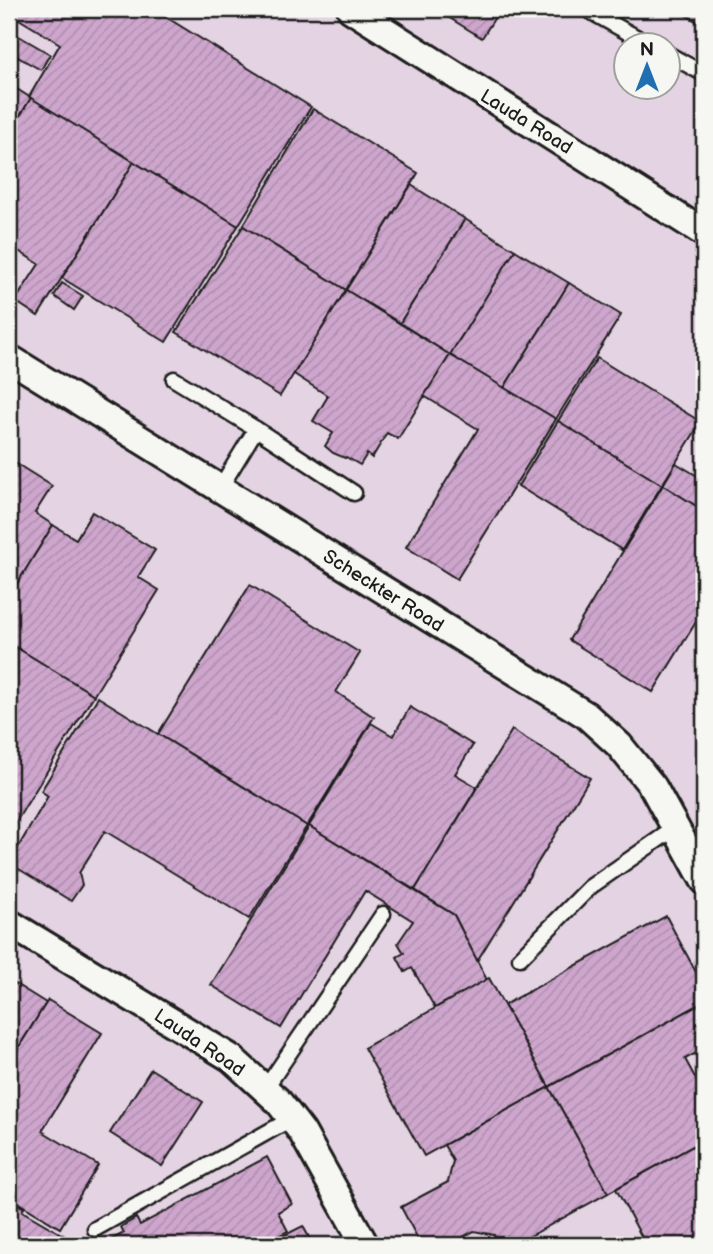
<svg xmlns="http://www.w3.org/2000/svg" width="713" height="1254" font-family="'Balsamiq Sans',sans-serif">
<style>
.built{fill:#e4d3e2;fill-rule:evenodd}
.building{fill:url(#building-hatch);stroke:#1c1c1c;stroke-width:2}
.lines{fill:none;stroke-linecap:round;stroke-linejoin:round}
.service-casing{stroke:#1c1c1c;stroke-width:19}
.minor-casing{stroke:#1c1c1c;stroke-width:32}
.service{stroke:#f6f6f2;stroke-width:14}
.minor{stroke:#f6f6f2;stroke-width:26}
.labels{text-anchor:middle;stroke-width:7;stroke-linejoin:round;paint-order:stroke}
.street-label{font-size:19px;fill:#1c1c1c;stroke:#f6f6f2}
</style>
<defs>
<pattern id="building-hatch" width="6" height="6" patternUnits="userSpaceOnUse" patternTransform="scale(1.75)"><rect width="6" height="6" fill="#cea6cd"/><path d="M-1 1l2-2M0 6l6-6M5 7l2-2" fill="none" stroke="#b08eaf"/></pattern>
</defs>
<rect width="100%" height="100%" fill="#eee6eb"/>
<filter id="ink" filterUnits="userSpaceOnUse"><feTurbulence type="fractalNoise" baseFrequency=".0143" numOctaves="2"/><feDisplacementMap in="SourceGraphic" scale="14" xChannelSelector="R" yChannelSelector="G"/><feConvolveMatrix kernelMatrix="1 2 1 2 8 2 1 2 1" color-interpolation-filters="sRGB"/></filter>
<g filter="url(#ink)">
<path class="built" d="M9,9H704V1245H9ZM626,46H668V88H626Z"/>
<g class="building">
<polygon points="9,9 153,9 311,107 238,226 29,97 60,44 9,13"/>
<polygon points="435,9 500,9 482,38"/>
<polygon points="676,9 704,9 704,26"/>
<polygon points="12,32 50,54 41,70 9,52 9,38"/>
<polygon points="9,84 31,98 9,134"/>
<polygon points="31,98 134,162 38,316 15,301 39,264 9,245 9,134"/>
<polygon points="313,109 418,173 346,290 243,226"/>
<polygon points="134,162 238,226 166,342 62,278"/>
<polygon points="411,185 465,219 400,323 346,290"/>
<polygon points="465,219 515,250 450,355 400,323"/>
<polygon points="243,226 346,290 280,396 176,332"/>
<polygon points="515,250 569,283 504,388 450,355"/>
<polygon points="62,283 83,296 74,310 54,296"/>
<polygon points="569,283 621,315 556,419 504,388"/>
<polygon points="346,290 450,355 398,439 387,433 372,458 367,454 360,465 346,457 345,458 333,453 325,446 333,433 313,421 328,396 294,374"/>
<polygon points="450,355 556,419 457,579 406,547 478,429 424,396"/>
<polygon points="597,358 701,422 662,485 558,421"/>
<polygon points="558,421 662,485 622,550 518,486"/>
<polygon points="9,459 52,486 35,513 53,525 9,597"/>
<polygon points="676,463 704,480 704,511 663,485"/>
<polygon points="663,485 704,511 704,609 653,692 569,640"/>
<polygon points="92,512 155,550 138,577 159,590 94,695 9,643 9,597 53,525 76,539"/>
<polygon points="250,585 360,653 336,692 374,717 307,826 158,734"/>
<polygon points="9,643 94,695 9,833"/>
<polygon points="98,697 307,826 249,919 105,831 79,873 82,885 71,901 9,863 48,796 41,791"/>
<polygon points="410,707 473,745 455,774 477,787 415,890 309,826 371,723 393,736"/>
<polygon points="512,730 590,778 477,961 454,915 415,890"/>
<polygon points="309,826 454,915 487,980 435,1008 412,968 405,972 397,957 404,953 398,943 413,921 365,891 281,1028 211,985"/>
<polygon points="666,916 704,987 704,1002 549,1087 504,1005"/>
<polygon points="489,978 549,1087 424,1156 364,1048"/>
<polygon points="9,980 46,1003 9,1063"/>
<polygon points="48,1000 102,1033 42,1131 98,1165 60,1228 9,1197 9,1063"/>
<polygon points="704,1002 704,1049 685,1059 704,1094 704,1140 608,1193 549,1087"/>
<polygon points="151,1069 203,1102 162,1166 110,1133"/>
<polygon points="549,1087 608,1193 514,1245 499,1245 494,1235 474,1231 448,1245 421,1245 401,1207 448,1182 453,1161 444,1145"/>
<polygon points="704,1140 704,1245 646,1245 616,1189"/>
<polygon points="267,1157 292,1204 278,1212 288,1231 261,1245 101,1245 124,1233 121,1227 136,1218 140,1225"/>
<polygon points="9,1199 24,1208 22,1211 80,1245 9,1245"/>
<polygon points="303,1226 313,1245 265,1245"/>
</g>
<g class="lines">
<g class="service-casing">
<g id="service">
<polyline points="586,9 652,46"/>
<polyline points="668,54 704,74"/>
<polyline points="174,379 256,429 354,493"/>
<polyline points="220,488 256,429"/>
<polyline points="520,958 590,887 675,828"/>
<polyline points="265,1089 383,914"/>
<polyline points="95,1229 291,1119"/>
</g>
</g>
<g class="minor-casing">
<g id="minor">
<polyline points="351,9 704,233"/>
<polyline points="9,358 586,715 619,745 653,787 704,880"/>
<polyline points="9,923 231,1058 278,1101 302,1132 365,1245"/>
</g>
</g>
<use href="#service" class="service"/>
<use href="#minor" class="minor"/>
</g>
</g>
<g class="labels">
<g class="street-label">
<text transform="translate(527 121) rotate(32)" y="7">Lauda Road</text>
<text transform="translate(384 590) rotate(32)" y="7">Scheckter Road</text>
<text transform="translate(200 1042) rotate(34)" y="7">Lauda Road</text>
</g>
</g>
<rect width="713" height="1254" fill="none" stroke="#f6f6f2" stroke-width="35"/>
<rect x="18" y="18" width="678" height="1219" fill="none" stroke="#1c1c1c" stroke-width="2.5" filter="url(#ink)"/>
<g transform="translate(647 66)"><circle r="33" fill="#f6f6f2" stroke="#9f9f9c" stroke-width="2"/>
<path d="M0-5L12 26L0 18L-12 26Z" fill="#1f6fb2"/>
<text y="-10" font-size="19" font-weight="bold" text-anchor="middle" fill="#1c1c1c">N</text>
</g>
</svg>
